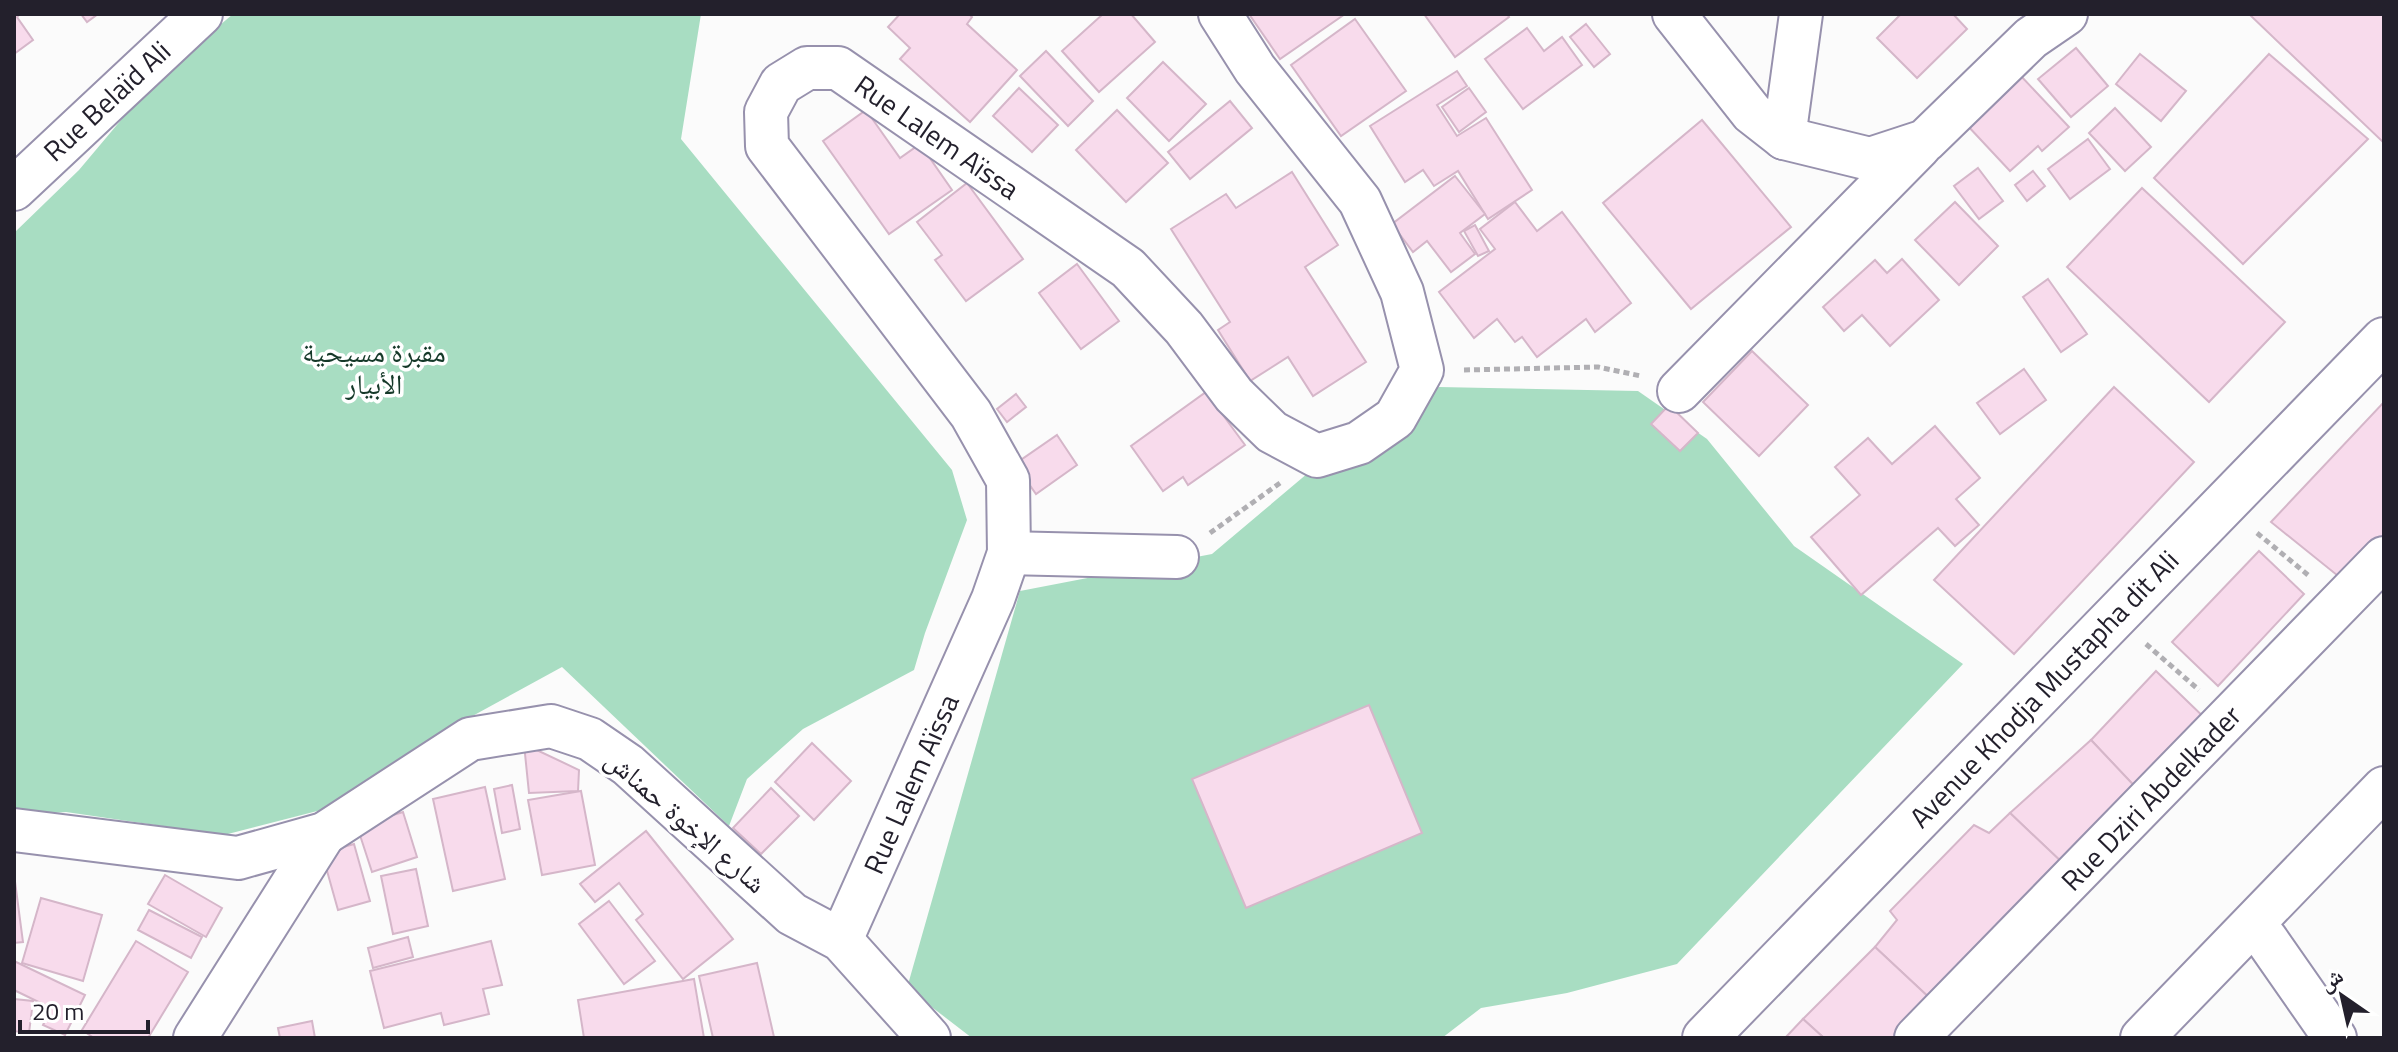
<svg xmlns="http://www.w3.org/2000/svg" width="2398" height="1052" font-family="'Titillium Web','Noto Naskh Arabic',sans-serif">
<style>
.green{fill:#a8ddc2}
.building{fill:#f8dbec;stroke:#d5b6c9;stroke-width:2}
.lines{fill:none;stroke-linecap:round;stroke-linejoin:round}
.minor-casing{stroke:#9791ad;stroke-width:46}
.major-casing{stroke:#9791ad;stroke-width:48}
.path{stroke:#b0afb3;stroke-width:5;stroke-dasharray:6 4;stroke-linecap:butt}
.minor{stroke:#fff;stroke-width:42}
.major{stroke:#fff;stroke-width:44}
.labels{text-anchor:middle;stroke-width:7;stroke-linejoin:round;paint-order:stroke}
.street-label{font-size:28px;fill:#23202c;stroke:#fff}
.park-label{font-size:28px;fill:#153929;stroke:#fff}
</style>
<rect width="100%" height="100%" fill="#fbfbfb"/>
<g class="green">
<polygon points="233,14 701,14 681,139 952,470 967,520 925,633 914,670 803,729 747,779 729,826 562,667 467,719 325,809 224,835 66,812 14,816 14,233 79,170 153,82"/>
<polygon points="1439,387 1638,391 1707,439 1794,546 1963,664 1677,964 1567,993 1481,1008 1442,1038 972,1038 907,988 1020,591 1212,554 1365,425"/>
</g>
<g class="building">
<polygon points="14,14 20,14 17,17 33,40 14,54"/>
<polygon points="81,14 98,14 87,22"/>
<polygon points="900,14 969,14 972,17 967,24 1017,70 970,122 900,59 910,48 888,27"/>
<polygon points="1103,14 1131,14 1155,42 1099,92 1062,51"/>
<polygon points="1249,14 1345,14 1280,59"/>
<polygon points="1424,14 1507,14 1509,17 1455,57"/>
<polygon points="1901,14 1953,14 1967,29 1917,78 1877,38"/>
<polygon points="2249,14 2384,14 2384,143"/>
<polygon points="1355,19 1406,91 1341,136 1291,65"/>
<polygon points="1586,24 1610,54 1594,67 1570,37"/>
<polygon points="1527,28 1544,51 1562,37 1582,65 1523,109 1485,59"/>
<polygon points="2076,48 2108,86 2071,117 2038,79"/>
<polygon points="1046,51 1093,101 1068,126 1020,76"/>
<polygon points="2140,54 2186,91 2161,121 2116,84"/>
<polygon points="2269,54 2368,139 2243,264 2154,178"/>
<polygon points="1163,62 1206,104 1169,141 1127,98"/>
<polygon points="1457,71 1467,86 1437,105 1457,136 1486,118 1532,190 1488,219 1458,171 1434,186 1423,170 1405,182 1370,126"/>
<polygon points="2020,75 2069,127 2042,151 2038,146 2010,171 1966,124"/>
<polygon points="1019,88 1058,125 1032,152 993,116"/>
<polygon points="1469,88 1486,112 1459,132 1442,107"/>
<polygon points="1230,101 1252,128 1190,179 1168,152"/>
<polygon points="2115,108 2151,147 2125,171 2089,133"/>
<polygon points="866,110 900,158 920,144 952,190 889,234 823,141"/>
<polygon points="1117,110 1168,163 1126,202 1076,150"/>
<polygon points="1702,120 1791,227 1691,309 1603,203"/>
<polygon points="2088,139 2110,169 2070,199 2048,169"/>
<polygon points="1978,168 2003,201 1979,219 1954,186"/>
<polygon points="2033,171 2045,186 2027,201 2015,185"/>
<polygon points="1292,172 1338,245 1305,267 1366,362 1313,396 1288,357 1250,381 1218,330 1230,322 1171,229 1226,194 1236,208"/>
<polygon points="1455,176 1485,214 1460,233 1475,254 1451,272 1427,241 1413,252 1392,224"/>
<polygon points="967,183 1023,259 966,301 935,260 942,255 917,222"/>
<polygon points="2142,188 2285,322 2209,402 2067,267"/>
<polygon points="1515,202 1537,231 1562,212 1631,303 1595,332 1586,319 1537,357 1522,337 1515,342 1497,319 1474,338 1439,292 1495,249 1480,229"/>
<polygon points="1955,202 1998,246 1959,285 1915,240"/>
<polygon points="1475,225 1489,251 1478,256 1464,231"/>
<polygon points="1902,259 1939,300 1890,346 1862,315 1844,331 1823,307 1875,260 1887,273"/>
<polygon points="1077,264 1119,321 1081,349 1039,293"/>
<polygon points="2048,279 2087,334 2061,352 2023,297"/>
<polygon points="1752,351 1808,405 1759,456 1703,402"/>
<polygon points="2024,369 2046,400 2000,434 1977,403"/>
<polygon points="2114,387 2194,462 2014,654 1934,580"/>
<polygon points="1206,392 1245,445 1188,485 1183,477 1163,491 1131,446"/>
<polygon points="1016,394 1026,407 1007,422 997,409"/>
<polygon points="2384,402 2384,555 2353,588 2271,522"/>
<polygon points="1669,405 1698,433 1680,451 1651,424"/>
<polygon points="1935,426 1980,478 1956,499 1979,525 1955,546 1938,528 1861,595 1811,537 1860,495 1835,467 1868,438 1892,464"/>
<polygon points="1057,435 1077,465 1036,494 1015,464"/>
<polygon points="2259,551 2304,594 2218,686 2172,642"/>
<polygon points="2156,671 2212,725 2141,793 2091,740"/>
<polygon points="1369,705 1422,833 1246,908 1192,779"/>
<polygon points="2091,740 2141,793 2068,868 2010,813"/>
<polygon points="812,743 851,781 814,820 775,782"/>
<polygon points="524,744 579,770 578,791 529,793"/>
<polygon points="512,785 520,829 502,833 494,789"/>
<polygon points="485,787 505,879 453,891 433,799"/>
<polygon points="771,788 799,816 761,854 733,828"/>
<polygon points="581,791 595,865 542,875 528,800"/>
<polygon points="403,812 417,857 372,872 357,826"/>
<polygon points="2010,813 2068,868 1935,1003 1875,947 1897,920 1890,911 1974,825 1989,833"/>
<polygon points="646,831 733,939 683,979 636,920 643,914 619,883 595,902 580,884"/>
<polygon points="354,844 370,901 338,910 322,853"/>
<polygon points="416,869 428,926 393,934 381,876"/>
<polygon points="14,874 23,942 14,943"/>
<polygon points="165,875 222,908 206,937 148,904"/>
<polygon points="41,898 102,915 83,981 22,963"/>
<polygon points="609,901 655,961 624,984 579,924"/>
<polygon points="149,910 202,937 191,958 138,930"/>
<polygon points="408,937 413,957 373,968 368,948"/>
<polygon points="136,941 188,972 148,1038 94,1038 82,1030"/>
<polygon points="491,941 502,985 483,989 489,1014 444,1025 441,1013 384,1028 370,971"/>
<polygon points="1875,947 1935,1003 1898,1038 1824,1038 1803,1019"/>
<polygon points="14,961 85,995 65,1035 43,1025 51,1008 14,990"/>
<polygon points="757,963 774,1037 713,1038 699,976"/>
<polygon points="694,979 704,1038 584,1038 578,1000"/>
<polygon points="14,999 33,1001 29,1033 14,1031"/>
<polygon points="1803,1019 1824,1038 1785,1038"/>
<polygon points="312,1021 315,1038 280,1038 278,1028"/>
</g>
<g class="lines">
<g class="minor-casing">
<g id="minor">
<polyline points="1674,14 1752,113 1784,138 1870,159 1925,141 2031,38 2066,14"/>
<polyline points="1784,138 1801,14"/>
<polyline points="14,189 201,14"/>
<polyline points="1679,391 1919,147"/>
<polyline points="1009,553 1177,557"/>
<polyline points="14,830 238,858 324,834 470,739 551,726 590,739 628,765 792,914 841,940 929,1038"/>
<polyline points="2266,939 2335,1038"/>
<polyline points="841,940 993,599 1009,553 1008,480 971,414 767,146 766,112 781,84 807,68 838,68 1128,268 1184,328 1234,395 1272,432 1317,456 1359,443 1395,418 1422,370 1402,292 1360,201 1255,69 1220,14"/>
<polyline points="195,1038 324,834"/>
<polyline points="1916,1038 2384,558"/>
<polyline points="2142,1038 2384,788"/>
</g>
</g>
<g class="major-casing">
<polyline id="major" points="1705,1038 2384,340"/>
</g>
<g class="path">
<polyline points="1464,370 1598,367 1641,376"/>
<polyline points="1210,533 1280,483"/>
<polyline points="2257,533 2308,575"/>
<polyline points="2146,644 2199,690"/>
</g>
<use href="#minor" class="minor"/>
<use href="#major" class="major"/>
</g>
<g class="labels">
<g class="street-label">
<text transform="translate(107 101) rotate(-43)" y="10">Rue Belaïd Ali</text>
<text transform="translate(937 137) rotate(35)" y="10">Rue Lalem Aïssa</text>
<text transform="translate(2044 689) rotate(-46)" y="10">Avenue Khodja Mustapha dit Ali</text>
<text transform="translate(911 784) rotate(-66)" y="10">Rue Lalem Aïssa</text>
<text transform="translate(2151 798) rotate(-46)" y="10">Rue Dziri Abdelkader</text>
<text transform="translate(686 821) rotate(41)" y="10">شارع الإخوة حمناش</text>
</g>
<g class="park-label">
<text x="374" y="362">مقبرة مسيحية<tspan x="374" dy="32">الأبيار</tspan></text>
</g>
</g>
<rect width="2398" height="1052" fill="none" stroke="#23202c" stroke-width="32"/>
<g transform="translate(2342 996) rotate(326)" stroke="#ffffff" stroke-width="6" paint-order="stroke">
<path d="M0-6L14 30L0 20L-14 30Z" fill="#23202c"/>
<text y="-12" font-size="22" font-weight="bold" text-anchor="middle" fill="#23202c">ش</text>
</g>
<path d="M20 1020v12h128v-12" fill="none" stroke="#23202c" stroke-width="4"/>
<text x="32" y="1020" font-size="24" fill="#23202c" stroke="#ffffff" stroke-width="6" paint-order="stroke">20 m</text>
</svg>
